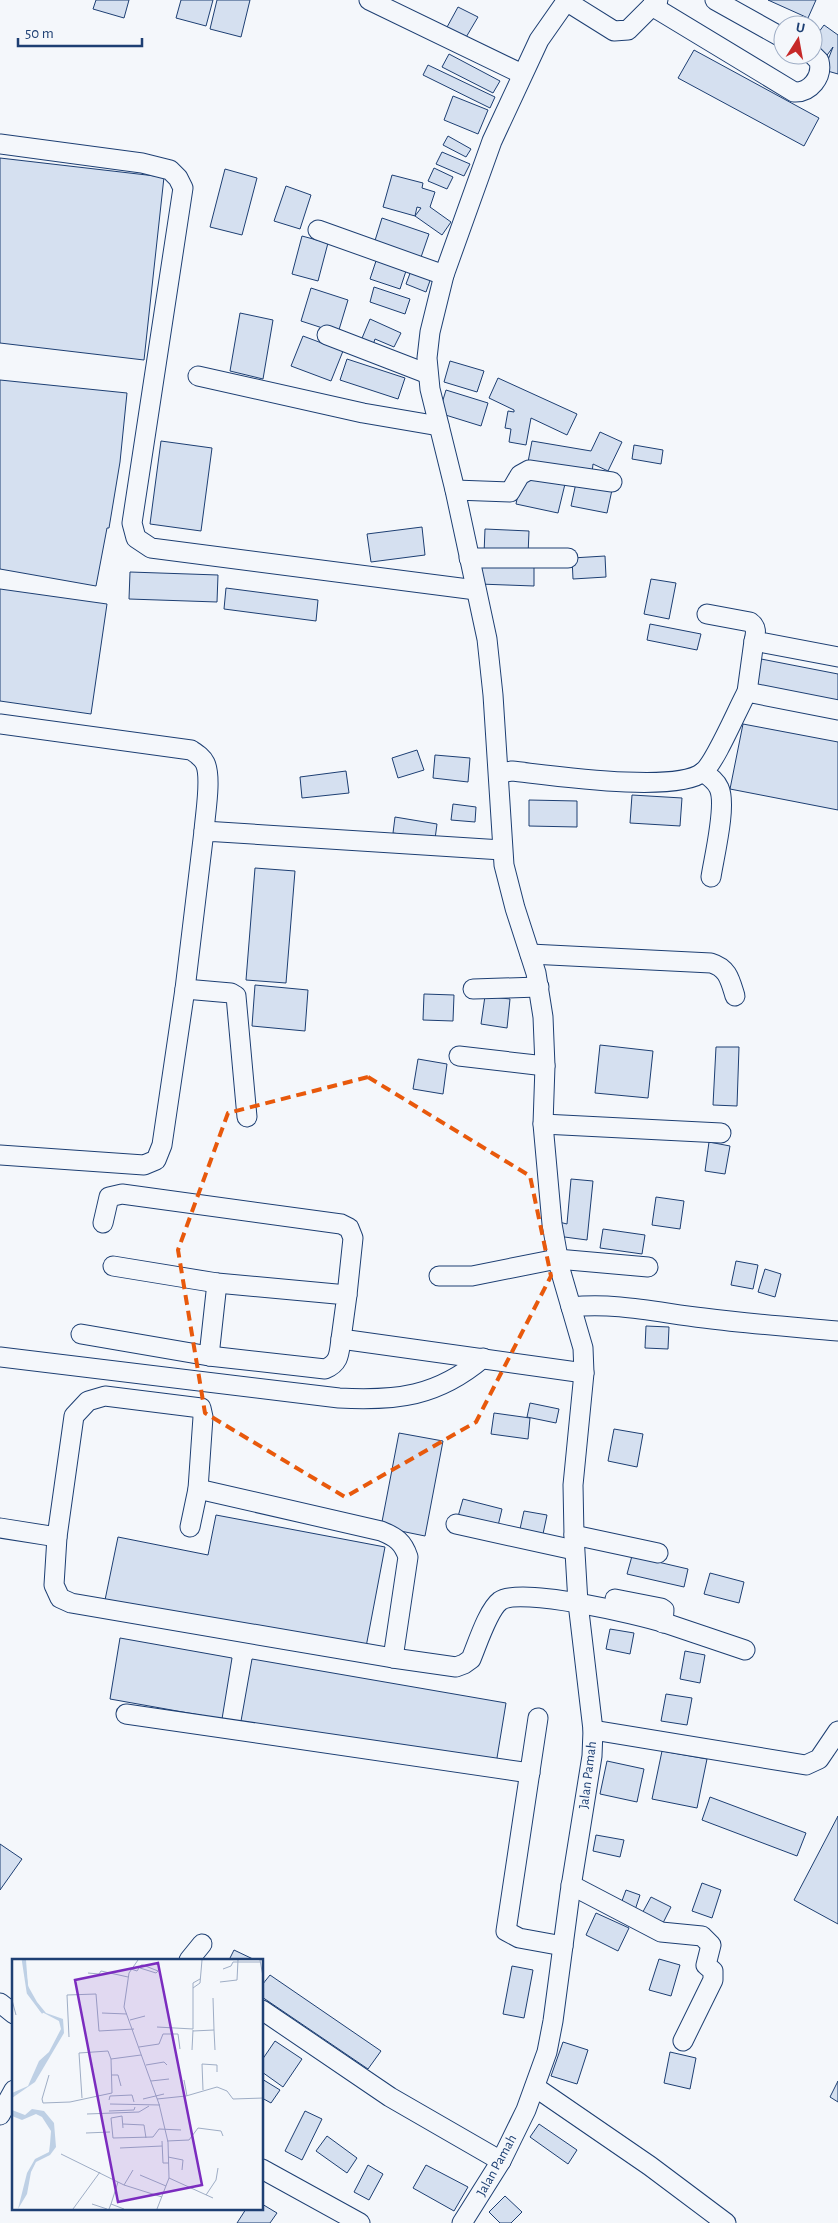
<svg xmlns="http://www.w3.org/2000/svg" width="838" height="2223" font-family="'Alegreya Sans',sans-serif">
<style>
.building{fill:#d5e0f0;stroke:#1d3f73}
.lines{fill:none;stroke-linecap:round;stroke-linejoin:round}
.minor-casing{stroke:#1d3f73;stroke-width:21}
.minor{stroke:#f4f7fb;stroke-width:19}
.marked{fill:none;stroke:#e8590c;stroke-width:4;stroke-dasharray:10 6;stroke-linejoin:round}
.labels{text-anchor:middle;stroke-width:4;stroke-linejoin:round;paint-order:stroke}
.street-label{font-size:14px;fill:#1d3f73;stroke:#f4f7fb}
.inset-river{fill:none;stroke:#bed0e5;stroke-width:2.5}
.inset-road{fill:none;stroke:#9eadc5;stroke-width:1}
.view{fill:#7b2cbf;fill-opacity:0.15;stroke:#7b2cbf;stroke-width:2.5}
.inset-edge{fill:none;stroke:#1d3f73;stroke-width:2.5}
</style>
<rect width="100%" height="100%" fill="#f4f7fb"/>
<g class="building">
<polygon points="96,0 129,0 124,18 93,9"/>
<polygon points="181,0 213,0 206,26 176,18"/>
<polygon points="217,0 250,0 241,37 210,29"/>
<polygon points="768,0 816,0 808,18"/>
<polygon points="458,7 478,17 465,39 446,29"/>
<polygon points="824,25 838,35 838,74 824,70 833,47 825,58 813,50 813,40"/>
<polygon points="694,50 819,118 804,146 678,78"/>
<polygon points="449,54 500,81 493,93 442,67"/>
<polygon points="428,65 495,97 490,108 423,75"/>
<polygon points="453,96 488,110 478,134 444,120"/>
<polygon points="448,136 471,149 466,157 443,145"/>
<polygon points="442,152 470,164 464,176 436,164"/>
<polygon points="0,158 164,177 144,360 0,343"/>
<polygon points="434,168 453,177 447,189 428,181"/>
<polygon points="225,169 257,178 242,235 210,227"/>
<polygon points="392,175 423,183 422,188 435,192 430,207 451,222 442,235 415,216 421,208 417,207 415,216 383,207"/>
<polygon points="286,186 311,195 300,229 274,221"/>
<polygon points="382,218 429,234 419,263 373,247"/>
<polygon points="302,236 328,243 318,281 292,274"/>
<polygon points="378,255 408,265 400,289 370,279"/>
<polygon points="412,268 432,275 426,292 406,284"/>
<polygon points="374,287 410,299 405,314 370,302"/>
<polygon points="311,288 348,300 338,333 301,321"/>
<polygon points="240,313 273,320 263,379 230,371"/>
<polygon points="370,319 401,333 394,347 375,339 372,348 360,343"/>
<polygon points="303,336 343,351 331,381 291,366"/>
<polygon points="347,359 405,378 398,399 340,380"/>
<polygon points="450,361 484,371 477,392 444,382"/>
<polygon points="498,378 577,414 567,435 531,418 526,445 509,442 511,429 505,428 508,411 514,412 514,410 489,398"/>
<polygon points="0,380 127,393 120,462 109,528 107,528 96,586 0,569"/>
<polygon points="446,390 488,403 481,426 439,413"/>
<polygon points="600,432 622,442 608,471 593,464 592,473 528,462 532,441 591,451"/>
<polygon points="161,441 212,448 201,531 150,524"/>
<polygon points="634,445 663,450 661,464 632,459"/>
<polygon points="522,475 565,484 558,513 516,504"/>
<polygon points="576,483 612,490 607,513 571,506"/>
<polygon points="422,527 425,555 371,562 367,534"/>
<polygon points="485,529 529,531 528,555 484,554"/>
<polygon points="605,556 606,577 573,579 572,558"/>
<polygon points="479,562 534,564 534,586 479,584"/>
<polygon points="130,572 218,575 217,602 129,599"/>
<polygon points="651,579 676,583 669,619 644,614"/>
<polygon points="226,588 318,600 316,621 224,609"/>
<polygon points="0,589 107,604 91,714 0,701"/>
<polygon points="650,624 701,634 697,650 647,640"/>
<polygon points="756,658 838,674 838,702 751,685"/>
<polygon points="743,724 838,742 838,810 730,789"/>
<polygon points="417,750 424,770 398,778 392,758"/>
<polygon points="435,755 470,758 468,782 433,778"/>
<polygon points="346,771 349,793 302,798 300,777"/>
<polygon points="632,795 682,798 680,826 630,823"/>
<polygon points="529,800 577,801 577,827 529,826"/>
<polygon points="453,804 476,807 475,822 451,820"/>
<polygon points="395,817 437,824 435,839 393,833"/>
<polygon points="255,868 295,871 286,983 246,980"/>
<polygon points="255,985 308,990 305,1031 252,1026"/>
<polygon points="424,994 454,995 453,1021 423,1020"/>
<polygon points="485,996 510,999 507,1028 481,1024"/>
<polygon points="600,1045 653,1051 648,1098 595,1093"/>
<polygon points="716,1047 739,1047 737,1106 713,1105"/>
<polygon points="418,1059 447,1064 443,1094 413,1089"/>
<polygon points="709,1142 730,1146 725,1174 705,1171"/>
<polygon points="571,1179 593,1181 587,1240 557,1236 559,1222 567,1224"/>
<polygon points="656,1197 684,1201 680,1229 652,1225"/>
<polygon points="603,1229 645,1235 642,1254 600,1248"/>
<polygon points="736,1261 758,1265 753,1289 731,1285"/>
<polygon points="765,1269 781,1274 775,1297 758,1292"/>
<polygon points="646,1326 669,1327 668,1349 645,1348"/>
<polygon points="530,1403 559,1409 556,1423 527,1417"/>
<polygon points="494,1413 530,1418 528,1439 491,1434"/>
<polygon points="614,1429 643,1434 637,1467 608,1461"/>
<polygon points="399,1433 443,1441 425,1536 381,1527"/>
<polygon points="463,1499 502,1509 497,1530 457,1520"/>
<polygon points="524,1511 547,1515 543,1534 520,1529"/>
<polygon points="216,1515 385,1547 366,1647 105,1600 118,1537 208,1555"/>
<polygon points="632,1556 688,1569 684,1587 627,1574"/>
<polygon points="710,1573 744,1582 739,1603 704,1594"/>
<polygon points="610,1629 634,1633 630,1654 606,1649"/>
<polygon points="120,1638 232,1658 222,1719 110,1699"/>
<polygon points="685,1651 705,1655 700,1683 680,1679"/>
<polygon points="252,1659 506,1703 496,1764 241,1721"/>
<polygon points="666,1694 692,1698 687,1725 661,1721"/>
<polygon points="662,1751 707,1759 697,1808 652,1799"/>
<polygon points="607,1761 644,1769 637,1802 600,1794"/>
<polygon points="710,1797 806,1833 797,1856 702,1820"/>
<polygon points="838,1816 838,1924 794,1900"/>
<polygon points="596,1835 624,1840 620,1857 593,1851"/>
<polygon points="0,1844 22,1859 0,1890"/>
<polygon points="702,1883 721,1890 712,1918 692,1911"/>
<polygon points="626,1890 640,1895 634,1913 619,1909"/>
<polygon points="651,1897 671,1907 660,1929 639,1919"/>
<polygon points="596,1913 629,1928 618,1951 586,1935"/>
<polygon points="234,1950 255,1960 229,1960"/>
<polygon points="659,1959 680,1965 671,1996 649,1990"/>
<polygon points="512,1966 533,1970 524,2018 503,2014"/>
<polygon points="270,1975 381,2051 368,2069 262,1997 262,1985"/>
<polygon points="275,2041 302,2059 283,2087 262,2072 262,2060"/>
<polygon points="563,2042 588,2050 577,2084 551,2076"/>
<polygon points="670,2052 696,2058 690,2089 664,2083"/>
<polygon points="262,2079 280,2090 271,2103 262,2098"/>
<polygon points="838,2081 838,2102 830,2097"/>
<polygon points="305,2111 322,2119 302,2160 285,2151"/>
<polygon points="539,2124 577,2150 568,2164 530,2137"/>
<polygon points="327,2136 357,2158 347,2173 316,2151"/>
<polygon points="368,2165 383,2174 369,2200 354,2192"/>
<polygon points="426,2165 468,2187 454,2211 413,2188"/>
<polygon points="505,2196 522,2212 511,2223 500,2223 489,2212"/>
<polygon points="262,2204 277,2213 270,2223 237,2223 246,2209 262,2209"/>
</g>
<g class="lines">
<g class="minor-casing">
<g id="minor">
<polyline points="369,0 522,74"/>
<polyline points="715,0 783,38"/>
<polyline points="566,1 614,31 628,30 658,0"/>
<path d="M652,6L794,92C810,93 823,77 819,61L813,55"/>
<polyline points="0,144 142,163 170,170 178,178 183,188 132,523 136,538 151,548 476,590"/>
<polyline points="318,230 444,275"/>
<polyline points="327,335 428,374"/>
<polyline points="198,376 363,413 439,426"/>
<polyline points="455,490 510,492 520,475 529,470 612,482"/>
<polyline points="469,558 568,558"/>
<path d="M707,614L750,622C757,627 756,633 754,641L838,657"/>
<polyline points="747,692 754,641"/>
<path d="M0,724L191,750C197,754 202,757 205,763C212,777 205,815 204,831"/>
<path d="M703,772C710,777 716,781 719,788C727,805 714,857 711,877"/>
<path d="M499,773L512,771C549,775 676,794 703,772C715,763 738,708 747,692L838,710"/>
<path d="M530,954L711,963C728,968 730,980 735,996"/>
<polyline points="185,989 231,993 236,996 247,1117"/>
<polyline points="473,989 539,987"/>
<polyline points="459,1056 545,1066"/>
<polyline points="543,1124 721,1133"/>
<polyline points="0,1155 144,1165 156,1160 162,1145 185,989 204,831 502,850"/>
<polyline points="103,1223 109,1197 122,1194 341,1224 349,1228 353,1238 347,1295"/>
<polyline points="113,1266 217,1283 347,1295 341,1339 584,1373"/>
<polyline points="439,1276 472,1276 557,1259 648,1267"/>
<path d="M571,1307C616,1302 660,1313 704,1318C749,1324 794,1327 838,1331"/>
<path d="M81,1334L209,1356L325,1369C340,1363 339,1353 341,1339"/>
<polyline points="209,1356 217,1283"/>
<path d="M0,1357L339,1398C396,1401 437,1397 483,1358"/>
<path d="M198,1489L381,1531C396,1537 403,1542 408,1557L393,1658"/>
<polyline points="456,1524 574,1550"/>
<path d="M190,1527L198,1489L203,1417L201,1408L105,1396L88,1401L74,1416L57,1537L54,1585L60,1598L71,1603L393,1658L456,1667L464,1664L471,1659C477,1645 488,1610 500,1601C519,1586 639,1615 665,1623C692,1632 718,1641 745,1650"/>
<polyline points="0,1528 57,1537"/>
<polyline points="574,1535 658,1553"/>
<polyline points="615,1599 661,1608 664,1610 663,1623"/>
<polyline points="126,1714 530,1773"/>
<polyline points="538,1718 506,1931 519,1938 563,1946"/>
<polyline points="593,1730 806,1765 819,1759 838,1731"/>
<polyline points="571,1885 661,1932 702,1936 711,1945 706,1965 713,1971 713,1980 683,2041"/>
<polyline points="189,1960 202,1944"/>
<polyline points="0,2003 14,2014"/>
<polyline points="262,2010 390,2097 501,2161"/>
<polyline points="535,2087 650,2166 726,2223"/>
<polyline points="0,2115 14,2090"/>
<polyline points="262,2169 360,2223"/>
<polyline points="462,2223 501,2161 526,2110 547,2052 553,2021 570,1893 592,1756 593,1730 578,1603 574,1535 573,1485 584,1373 583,1348 560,1269 552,1224 543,1124 545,1066 543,1017 536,973 515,908 504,865 493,695 487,639 455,490 430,389 427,358 430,332 444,275 492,141 539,40 567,0"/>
</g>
</g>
<use href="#minor" class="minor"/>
</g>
<path class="marked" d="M368,1077L530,1176L551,1276L476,1422L345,1497L205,1413L178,1250L228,1113Z"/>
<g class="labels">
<g class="street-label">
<text transform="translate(587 1775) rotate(-83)" y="5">Jalan Pamah</text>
<text transform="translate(496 2165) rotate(-61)" y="5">Jalan Pamah</text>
</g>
</g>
<g transform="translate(12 1959)">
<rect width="251" height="251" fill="#f4f7fb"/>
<path d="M11,1H14L16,27L25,43L34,54L51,60L52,74L23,123L0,139V134L16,127L27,102L37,93L49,70L47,62L28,52L15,31ZM20,150L32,152L42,164L44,188L38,196L24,203L19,213L15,235L6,250L15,214L23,200L37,193L38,185L39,172L30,158L24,155L10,161L0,157V151L13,156Z" fill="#bed0e5"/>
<path class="inset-river" d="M11,1L16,34L31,54"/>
<path class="inset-road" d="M126,1L117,14L112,48L147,145L156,183L157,219L145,250M248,1L252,23M119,10L125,12L129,6H131L146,12L144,14L128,9M211,10L219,7L221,3H248M76,14L87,15L89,12L116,18M208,23L225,21L226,1M181,29L188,24L190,1M201,39L202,71M0,41L4,56M90,54L115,55M118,61L133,57M145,68L181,70V24L188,20M181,72L202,71L203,91M57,78L55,36L84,35L87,72L122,70M127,88L147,85L151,75H166L168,90M180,91L181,71M134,106L152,103L155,106M37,116L30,140L31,144L58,143L100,134L99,100L129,96M100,116H106L109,127M172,121L175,137M139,122L157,120M191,131L190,105L205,106V113M70,139L67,94L96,92L99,100M131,140L152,135M145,140L174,137L205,128L215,132L221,140L252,139M97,141L98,137L120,136L122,143M98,145L148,146M97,152L122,151L123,148M75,155L127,153L137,147M111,165L132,166L134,179M111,169L110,157L99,159L101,179L141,178L147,170L169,171M74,174L98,173M150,182L151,204H157M155,182L177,181L186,169L209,172L211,177M108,189L150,187M49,195L112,226L150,238M156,198L171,201L170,211M128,216L154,227M157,219L201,239M112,226L121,211M194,236L204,221L206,209M80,245L95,250M99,245L106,223M61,250L88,213M97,250L99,245L112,250"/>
<path class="view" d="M146,4L190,226L106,243L63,21Z"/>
<rect width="251" height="251" class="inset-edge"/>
</g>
<g transform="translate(798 40) rotate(11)"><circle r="24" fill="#f4f7fb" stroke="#9eadc5"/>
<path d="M0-4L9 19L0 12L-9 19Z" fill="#c62828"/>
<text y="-8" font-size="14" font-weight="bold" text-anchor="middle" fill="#1d3f73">U</text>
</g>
<path d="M18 38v8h124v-8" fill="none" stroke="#1d3f73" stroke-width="2.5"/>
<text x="25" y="38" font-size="15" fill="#1d3f73" stroke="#f4f7fb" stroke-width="4" paint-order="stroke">50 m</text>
</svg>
